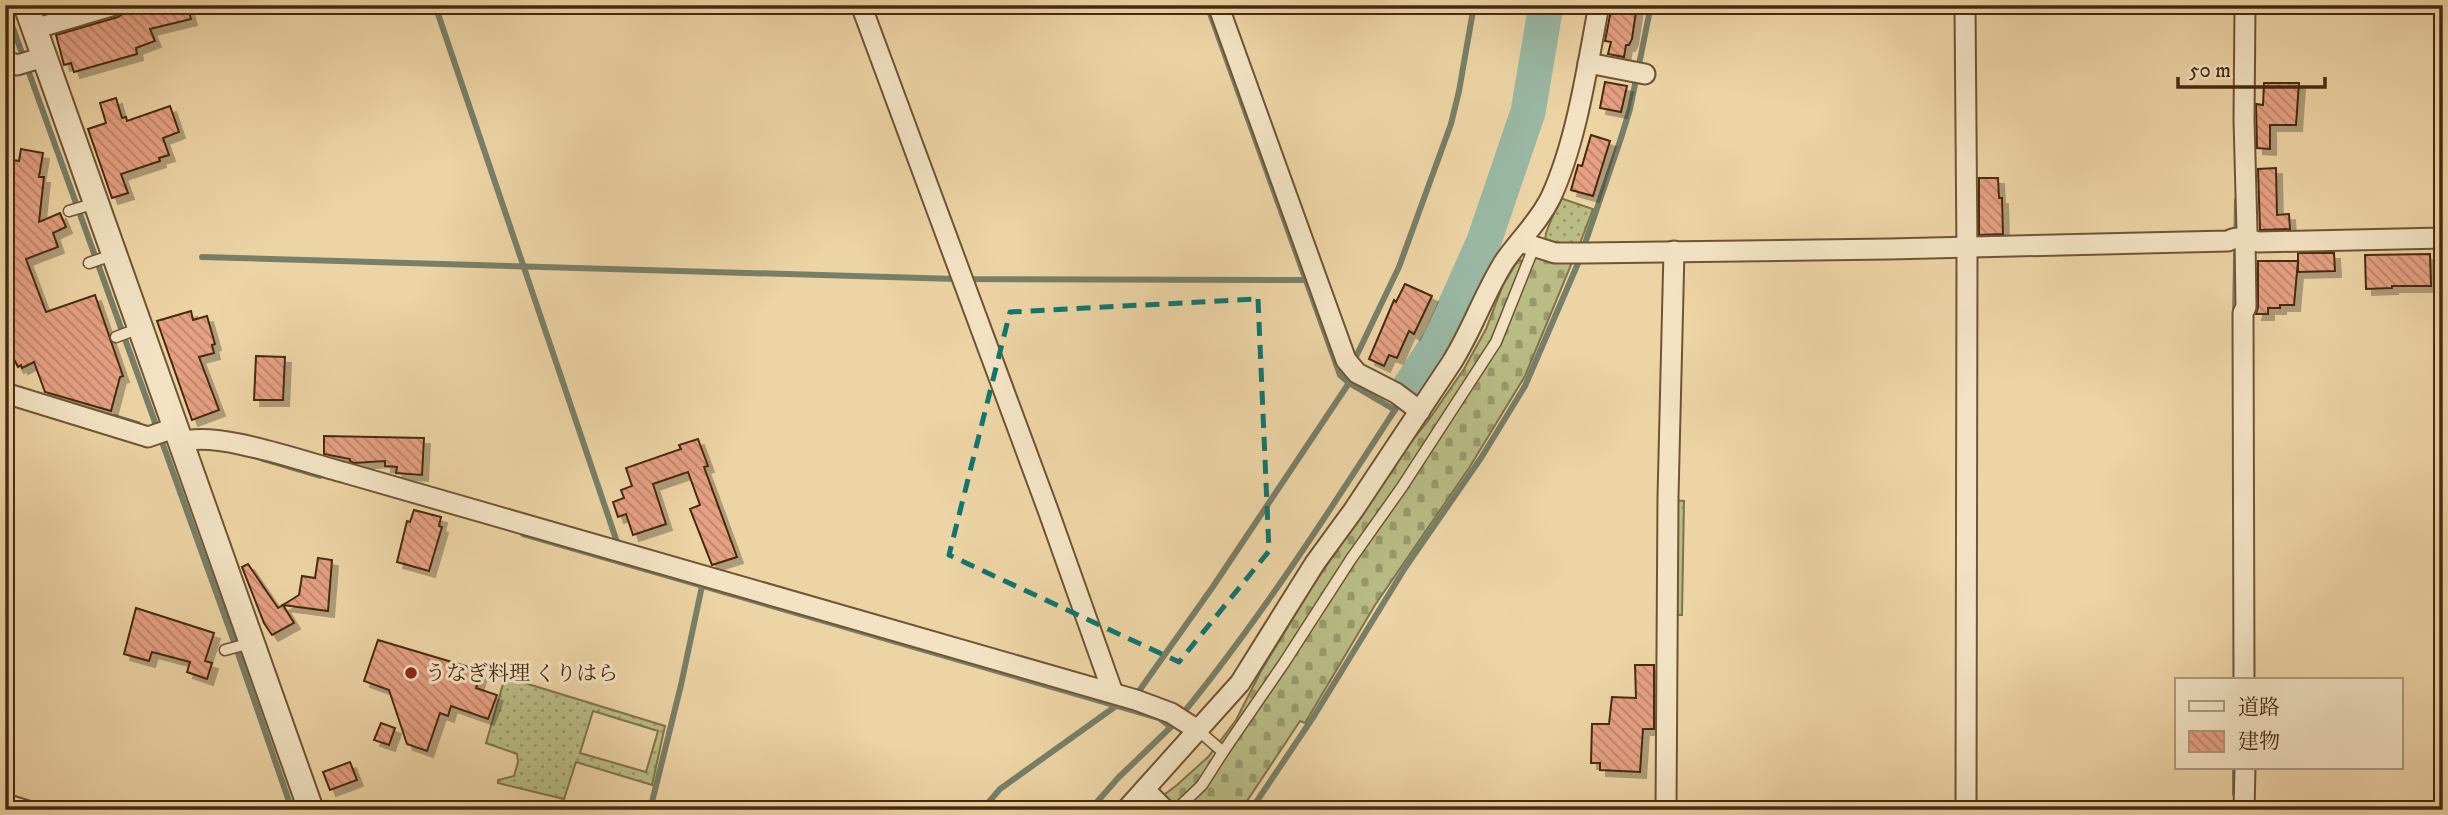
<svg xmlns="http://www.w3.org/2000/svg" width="2448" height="815" font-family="'IM FELL DW Pica','Noto Serif JP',serif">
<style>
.grass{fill:url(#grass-dots);stroke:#80734a;stroke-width:2;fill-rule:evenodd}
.cemetery{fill:url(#cemetery-stones);stroke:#80734a;stroke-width:2}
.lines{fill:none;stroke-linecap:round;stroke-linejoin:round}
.stream{stroke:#787f68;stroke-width:6}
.river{stroke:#99b8a4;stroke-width:35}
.building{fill:url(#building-back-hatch);stroke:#462a0f;stroke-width:2;filter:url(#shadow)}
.service-casing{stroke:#705434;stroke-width:13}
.minor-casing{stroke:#705434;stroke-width:23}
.tertiary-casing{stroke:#705434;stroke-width:28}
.service{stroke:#f3e3c4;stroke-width:10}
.minor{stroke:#f3e3c4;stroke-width:19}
.tertiary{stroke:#f3e3c4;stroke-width:24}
.marked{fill:none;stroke:#0f766e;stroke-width:5;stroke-dasharray:14 9;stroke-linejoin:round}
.poi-dot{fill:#8f2418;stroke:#f3e3c4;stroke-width:2.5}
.labels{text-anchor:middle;stroke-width:6;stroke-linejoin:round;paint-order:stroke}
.poi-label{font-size:21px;fill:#462a0f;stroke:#f3e3c4;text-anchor:start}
</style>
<defs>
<pattern id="grass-dots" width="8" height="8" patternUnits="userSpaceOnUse" patternTransform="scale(1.75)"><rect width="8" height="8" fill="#b9bc85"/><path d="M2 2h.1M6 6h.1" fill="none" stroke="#98996b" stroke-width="1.8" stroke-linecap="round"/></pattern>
<pattern id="cemetery-stones" width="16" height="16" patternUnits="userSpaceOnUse" patternTransform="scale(1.75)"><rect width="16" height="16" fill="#b9bc85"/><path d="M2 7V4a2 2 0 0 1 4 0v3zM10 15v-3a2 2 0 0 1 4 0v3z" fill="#98996b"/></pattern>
<pattern id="building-back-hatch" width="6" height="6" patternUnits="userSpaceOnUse" patternTransform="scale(1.75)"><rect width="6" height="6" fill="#e6a083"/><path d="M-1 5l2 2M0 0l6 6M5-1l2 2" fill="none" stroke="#bc836a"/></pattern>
<filter id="shadow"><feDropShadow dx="6" dy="6" stdDeviation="0" flood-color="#0004"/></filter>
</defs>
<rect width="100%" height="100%" fill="#edd4a5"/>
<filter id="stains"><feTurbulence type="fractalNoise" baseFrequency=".00286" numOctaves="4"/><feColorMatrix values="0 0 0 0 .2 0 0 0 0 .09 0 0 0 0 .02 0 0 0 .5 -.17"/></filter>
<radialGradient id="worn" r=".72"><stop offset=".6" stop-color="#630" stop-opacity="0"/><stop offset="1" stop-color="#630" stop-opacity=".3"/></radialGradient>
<g class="grass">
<polygon points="1560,198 1593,209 1579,246 1545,243 1546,233"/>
<polygon points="1671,500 1684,501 1682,615 1671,615"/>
<path d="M505,677L665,726L652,785L576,762L564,799L498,783V780L514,776L518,762L517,754L486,743ZM593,711L658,731L646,772L580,753Z"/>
</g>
<polygon class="cemetery" points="1539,254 1573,260 1525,376 1469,468 1375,605 1305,723 1300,721 1241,810 1144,810 1177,785 1208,757 1236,720 1261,671 1312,587 1409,444 1428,421 1464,369 1486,329 1503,285 1518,260 1531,263"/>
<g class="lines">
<g class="stream">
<polyline points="435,5 618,545"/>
<polyline points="1207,5 1340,375 1349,383 1395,410"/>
<polyline points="5,6 233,639 292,810"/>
<polyline points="202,257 956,279 1306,280"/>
<polyline points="2235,315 2237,200"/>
<polyline points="1353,363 1399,267 1451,124 1459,91 1474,5"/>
<polyline points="115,417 138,424"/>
<polyline points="263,459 320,476"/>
<polyline points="523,534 1159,718 1171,727"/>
<polyline points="1139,691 1212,588 1349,383"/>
<path d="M1180,717C1262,617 1332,507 1402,399"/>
<polyline points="2235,768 2235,794"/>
<polyline points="650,810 681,685 702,586"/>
<polyline points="982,810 1000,789 1116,706"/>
<polyline points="1090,810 1118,778 1173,725"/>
<polyline points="1251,810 1314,716 1405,568 1481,458 1525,386 1579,261 1620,141 1630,109 1651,5"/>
</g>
<polyline class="river" points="1407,391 1440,340 1484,241 1528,112 1546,5"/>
</g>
<g class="building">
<polygon points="134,5 187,5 191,19 150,29 155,41 136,48 137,54 74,72 71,63 64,65 56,35 118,17 124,13 127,7"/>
<polygon points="1612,5 1637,5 1632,39 1629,45 1626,45 1624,57 1608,54 1611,42 1605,41"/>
<polygon points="1605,82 1627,86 1621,112 1600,108"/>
<polygon points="2264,83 2299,83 2296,125 2270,125 2270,149 2257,148 2256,104 2263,105"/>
<polygon points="116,98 122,118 126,117 127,121 170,106 179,132 163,138 169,155 159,158 160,161 121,174 128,193 112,198 88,129 106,123 100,103"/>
<polygon points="1591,135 1610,141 1593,196 1571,190 1578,165 1582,166"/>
<polygon points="21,149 43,153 39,177 44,177 39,222 60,213 66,227 53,233 58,247 26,259 46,312 95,295 123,376 120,377 111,411 45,392 34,362 22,368 21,365 18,367 5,342 5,190 8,191 13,160 19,161"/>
<polygon points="2276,168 2277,215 2289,214 2290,229 2260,230 2258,169"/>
<polygon points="1979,178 1998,178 1999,198 2002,198 2003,234 1979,235"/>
<polygon points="2298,253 2334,253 2335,271 2298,272"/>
<polygon points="2430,254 2431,286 2392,286 2392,288 2366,289 2365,255"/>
<polygon points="2258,261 2298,261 2294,305 2280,305 2280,308 2268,308 2268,314 2256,314 2258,307"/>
<polygon points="1405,284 1432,296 1414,334 1409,331 1397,358 1389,355 1384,366 1369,359 1394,300 1396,302"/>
<polygon points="191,311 193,320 207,316 215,344 212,345 214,353 199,357 219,410 192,420 157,321"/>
<polygon points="256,356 285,357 283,400 254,400"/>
<polygon points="324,436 424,438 422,475 396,473 397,467 385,466 385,461 354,463 350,461 350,459 324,454"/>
<polygon points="698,439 708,466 704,467 737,557 712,565 690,509 700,505 688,472 653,484 666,524 633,535 626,514 618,517 613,502 624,498 621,490 632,486 626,468 681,449 679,445"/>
<polygon points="414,510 441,517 439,526 442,527 429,571 397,562 407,521 410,522"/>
<polygon points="318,558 332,560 328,611 283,605 294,623 272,635 264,623 242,567 248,564 278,608 299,595 302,576 315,578"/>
<polygon points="136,608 214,633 205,661 212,663 207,679 187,672 190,662 152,652 149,661 124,654"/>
<polygon points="378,640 482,671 476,688 497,695 488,719 451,706 448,716 440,713 427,751 407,744 389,690 364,681"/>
<polygon points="1635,665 1654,665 1654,729 1643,729 1640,772 1600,770 1600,763 1591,763 1592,724 1609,724 1612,697 1636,698"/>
<polygon points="381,723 395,728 389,745 374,740"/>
<polygon points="350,762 357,780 330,790 323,772"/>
</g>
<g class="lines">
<g class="service-casing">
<g id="service">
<polyline points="69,211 96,203"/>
<polyline points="89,263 115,254"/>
<polyline points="116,337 140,328"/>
<polyline points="225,650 251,643"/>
<polyline points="1223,752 1284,663 1351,559 1402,487 1496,342 1534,247"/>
<polyline points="1176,810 1202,785 1223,752 1199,731"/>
</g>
</g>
<g class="minor-casing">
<g id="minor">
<polyline points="861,5 1048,510 1113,693"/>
<polyline points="1218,5 1346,360 1357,373 1396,393 1420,411"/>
<polyline points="1965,5 1967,253 1966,810"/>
<polyline points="34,29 115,5"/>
<polyline points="5,61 17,65 44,57"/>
<polyline points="1588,63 1645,74"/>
<path d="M1520,242L1555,253H1586L1889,249L2228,241C2237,235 2248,239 2258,242L2443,238"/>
<polyline points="5,393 148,437 177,427"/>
<path d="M182,442C216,430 307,463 346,473L1136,700L1171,713L1199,731"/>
<polyline points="2244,680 2243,313 2246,307 2245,238 2247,231 2244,120 2245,5"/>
<polyline points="1145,790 1165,810"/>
<polyline points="5,804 25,810"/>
<path d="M1126,810L1240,683L1315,563L1353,511L1452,362C1472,330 1484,294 1504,262C1519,240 1539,222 1551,197C1577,140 1587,67 1599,5"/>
<polyline points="1666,810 1668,497 1674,251"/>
<polyline points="2244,810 2245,768"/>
</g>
</g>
<g class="tertiary-casing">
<polyline id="tertiary" points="26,5 311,810"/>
</g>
<use href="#service" class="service"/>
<use href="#minor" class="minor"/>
<use href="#tertiary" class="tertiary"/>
</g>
<path class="marked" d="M1258,299L1269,551L1179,662L949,555L1010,312Z"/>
<circle class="poi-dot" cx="411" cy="673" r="7"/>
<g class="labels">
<g class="poi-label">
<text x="425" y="680">うなぎ料理 くりはら</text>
</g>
</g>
<rect width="2448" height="815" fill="none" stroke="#edd4a5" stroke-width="28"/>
<rect x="7" y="7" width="2434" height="801" fill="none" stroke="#462a0f" stroke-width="3.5"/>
<rect x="14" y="14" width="2420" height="787" fill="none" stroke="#462a0f" stroke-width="2"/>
<rect x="2175" y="678" width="228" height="91" fill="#f3e3c4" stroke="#ae997c" stroke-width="2"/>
<rect x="2189" y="701" width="35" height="10" fill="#f3e3c4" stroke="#ae997c" stroke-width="2"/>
<text x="2238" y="714" font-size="21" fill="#462a0f">道路</text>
<rect x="2189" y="731" width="35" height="21" fill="url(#building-back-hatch)" stroke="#ae997c" stroke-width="2"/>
<text x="2238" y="748" font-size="21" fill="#462a0f">建物</text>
<path d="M2178 77v10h147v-10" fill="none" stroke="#462a0f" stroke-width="3.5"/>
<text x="2189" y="77" font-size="21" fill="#462a0f" stroke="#f3e3c4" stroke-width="5" paint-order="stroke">50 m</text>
<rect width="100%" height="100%" filter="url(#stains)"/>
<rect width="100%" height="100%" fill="url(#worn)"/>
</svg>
